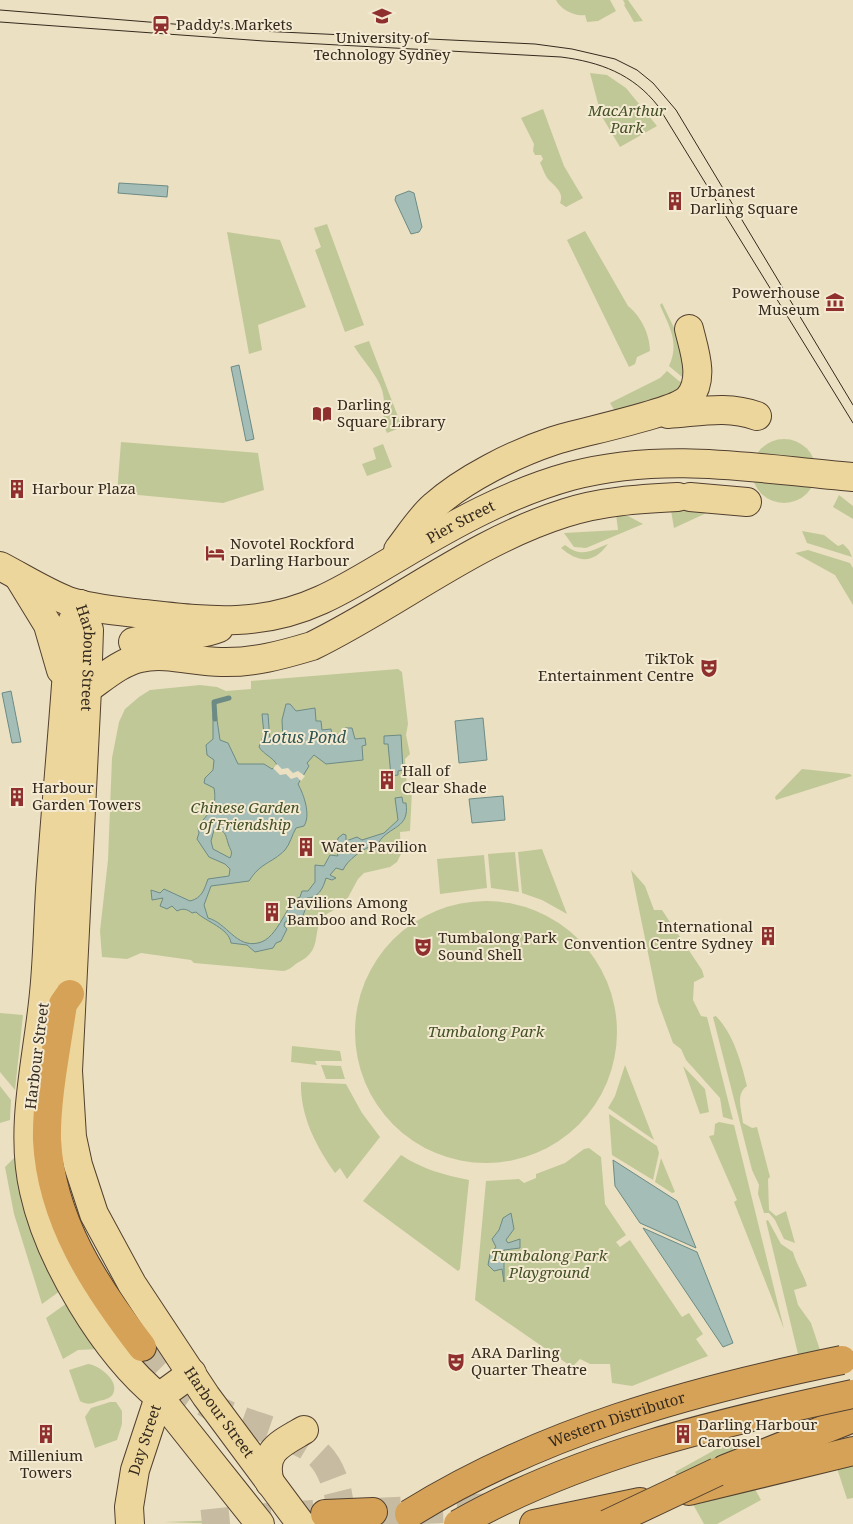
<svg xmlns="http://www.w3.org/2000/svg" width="853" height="1524" font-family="'Noto Serif',serif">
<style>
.green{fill:#c1c897}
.water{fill:#a4beb7;stroke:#6c8b85;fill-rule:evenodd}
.pier{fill:#ebe0c2}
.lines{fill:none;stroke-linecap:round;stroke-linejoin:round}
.stream{stroke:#6c8b85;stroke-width:5}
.highway-tunnel{stroke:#c7bca1;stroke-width:28;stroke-dasharray:28 14;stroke-linecap:butt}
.major-casing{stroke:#52402f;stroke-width:30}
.highway-casing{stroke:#52402f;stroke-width:30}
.major{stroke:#edd69c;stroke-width:28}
.highway{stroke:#d6a257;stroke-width:28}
.tram{stroke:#352a1e;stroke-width:1}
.highway-bridge-casing{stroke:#52402f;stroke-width:30;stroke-linecap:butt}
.highway-bridge{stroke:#d6a257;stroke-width:28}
.labels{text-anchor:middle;stroke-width:4;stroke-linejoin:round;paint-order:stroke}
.poi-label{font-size:15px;fill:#352a1e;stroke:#f3ead1;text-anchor:start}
.park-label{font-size:15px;font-style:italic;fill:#445026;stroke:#f3ead1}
.street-label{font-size:15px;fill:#352a1e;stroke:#f3ead1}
.water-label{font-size:16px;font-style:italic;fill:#2e5452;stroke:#f3ead1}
</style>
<rect width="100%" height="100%" fill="#ebe0c2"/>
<g class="green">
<path d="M556,0H610L616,11L598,21L587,22L585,15C575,17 560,9 556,0Z"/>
<polygon points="623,0 628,0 643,21 634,22 624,5 625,4"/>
<polygon points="590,73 607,75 626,88 657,126 620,147 601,115"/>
<path d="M543,109L564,166L583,198L566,207L560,203C565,192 553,185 548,179C544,174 543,168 540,163L543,159L541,155H535L533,151L534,144L521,118Z"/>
<polygon points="327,224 364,325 345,332 315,250 321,247 314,228"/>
<path d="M585,231L628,306C641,316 650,335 650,351L637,357L635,364L629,367L567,240Z"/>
<polygon points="227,232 280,240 306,307 258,325 262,350 249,354"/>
<path d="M662,303L677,334L688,382L669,366C680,343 669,326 660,305Z"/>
<path d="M369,341L402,427L387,433C380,416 387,406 382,390C377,374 362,360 354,346Z"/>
<polygon points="667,371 679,381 688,385 685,394 618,416 610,403 660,378"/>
<circle cx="784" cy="471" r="32"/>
<polygon points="121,442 258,453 264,490 223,503 117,493"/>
<polygon points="383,444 392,467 367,476 362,464 376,459 373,448"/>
<polygon points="839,495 853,506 853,519 833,507"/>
<polygon points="670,505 713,510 674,528"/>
<polygon points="616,514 628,516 643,524 586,548 574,547 564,533 618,530"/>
<polygon points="802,531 824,535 838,546 843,544 849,550 852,557 807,543"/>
<path d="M608,544C594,563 580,564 561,548L565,545C582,558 590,551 608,544Z"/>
<polygon points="808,550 850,563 853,568 853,605 835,575 795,553"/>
<path d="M398,669L402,672L408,724L406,735L410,754L405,759L407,789L412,791L410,831L400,832L401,854L397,862L390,867L364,873L358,879L345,903L322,917C312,936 322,950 299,962C293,965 291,970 283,971L194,963L191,960L141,953L127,959L102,957L100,931L108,860L112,758L119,722L125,709L139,697L150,690L200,685L217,687L226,691L251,689V681Z"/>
<polygon points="802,769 850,774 852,776 776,800 775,797"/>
<polygon points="542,849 567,914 542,900 522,893 518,852"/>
<polygon points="515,852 519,892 491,888 488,854"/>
<polygon points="484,855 487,888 440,894 437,859"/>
<polygon points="631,870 645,886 654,910 662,910 702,970 704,977 694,982 693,1000 701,1016 707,1017 733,1120 723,1117 720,1098 686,1060 681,1049 673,1043 658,1002"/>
<circle cx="486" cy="1032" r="131"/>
<polygon points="0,1013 23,1015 15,1090 0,1072"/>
<path d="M716,1016C734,1035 741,1062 747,1086C735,1094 742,1111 743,1123L752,1128L757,1127L770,1177L768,1179L769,1210L776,1216L786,1211L795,1243L784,1239L775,1220L769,1213H764L758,1194L759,1185L752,1170L713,1017Z"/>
<polygon points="292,1046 340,1051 342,1061 315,1061 317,1065 291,1062"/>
<polygon points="321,1065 341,1066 345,1079 326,1079"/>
<polygon points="625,1065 654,1140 608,1108 615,1096"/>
<polygon points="683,1066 705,1089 709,1112 700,1114"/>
<path d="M301,1082L346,1084L362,1113L380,1137L347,1179L340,1168L335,1173C316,1146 300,1116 301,1082Z"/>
<polygon points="0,1086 11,1100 10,1120 0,1123"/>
<polygon points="609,1114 657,1146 659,1153 653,1180 612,1155"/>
<polygon points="719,1122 734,1125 784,1329 734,1202 737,1200 709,1136 714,1135 715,1124"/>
<polygon points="589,1148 601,1157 605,1204 626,1235 616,1242 620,1247 630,1240 682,1317 689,1313 703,1334 696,1339 708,1356 632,1386 612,1383 610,1364 590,1364 580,1359 572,1367 475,1300 486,1181 519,1179 524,1183 536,1178 536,1174 565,1163 584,1149"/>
<path d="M401,1155C422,1169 444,1175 469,1180L460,1269L458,1271L363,1201Z"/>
<polygon points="16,1156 43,1260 60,1291 42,1304 14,1214 5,1167"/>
<polygon points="661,1158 675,1192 672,1193 655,1182"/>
<path d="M768,1220L781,1244L793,1252C796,1264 805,1277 807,1286L794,1290L798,1305L811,1323L820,1350L798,1354L766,1221Z"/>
<polygon points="67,1303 99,1349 78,1350 63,1359 46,1318"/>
<path d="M88,1364C99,1365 120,1381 113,1394C110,1399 103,1400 99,1401C91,1404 87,1405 80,1401L69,1370Z"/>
<polygon points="110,1402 116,1402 122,1411 122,1424 117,1440 95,1448 85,1417 91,1408"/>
<polygon points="729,1442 761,1500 717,1524 704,1524 675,1472"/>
<polygon points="853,1459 853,1498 847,1499 835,1462"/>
<polygon points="226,1520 226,1524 164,1522"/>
</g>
<g class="water">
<polygon points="119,183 168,186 167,197 118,193"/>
<polygon points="409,191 414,193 422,227 419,232 411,234 395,200 396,196"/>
<polygon points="239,365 254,439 246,441 231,367"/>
<polygon points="11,691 21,742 12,743 2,693"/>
<path d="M286,704H290L296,711L315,708L316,721H321L322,730L331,729L332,735L345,733V728H352L355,739L365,738L366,745L362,746L363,760L326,764L314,755L307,763L309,766L298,784C304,795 311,815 304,826L296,828C292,835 290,844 285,850C271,864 261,862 249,881L211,886L204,905L208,918C227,923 236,948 258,943C279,939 287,900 300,897L302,891H308L315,882V865L324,866L330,855L338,856L336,850L338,838L343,834L346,835V841L357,837L362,840L384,833L398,820L395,798L402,797L403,803H406C410,829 389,826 379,842L382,851L376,850L374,845C364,848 347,860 343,870L336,868L330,875L336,878L332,880L326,878C323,889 318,898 307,898C306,907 305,914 299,922L293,917L285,922L284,926L287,929L281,941L276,943L273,948L255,952L247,945L231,943C229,928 206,922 196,912L192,913C187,909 183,908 177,911L172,906L167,909L160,906L163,898L152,900L151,890L160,893L164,889L190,901C202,898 204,890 208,879L229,876L230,869L225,864L209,857L197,839L199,833L198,828C207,811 218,811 214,788L204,783L205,778L213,770L214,760L207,755L206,745L213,739V714L216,713L220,740L228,743L238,764H264L272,769L277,765C273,757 264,755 259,747L264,734L262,714H268L270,741L283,740L282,720ZM214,830C227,830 225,835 229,846C231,851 233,852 230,858L213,849L211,841Z"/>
<polygon points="483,718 487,760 459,763 455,721"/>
<polygon points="401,735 403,770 398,771 398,775 391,776 388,744 384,744 384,736"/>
<polygon points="503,796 505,820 472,823 469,799"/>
<polygon points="613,1160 677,1201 696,1248 640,1223 615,1186"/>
<polygon points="511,1213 514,1229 506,1240 508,1243 520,1239 520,1248 504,1250 504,1282 502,1269 494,1271 488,1265 490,1254 496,1247 492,1239 499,1230 503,1218"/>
<polygon points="643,1228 697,1252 733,1343 723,1347"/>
</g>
<polygon class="pier" points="277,764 282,769 288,768 293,773 298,771 305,776 301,781 297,777 291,779 286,774 280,775 273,768"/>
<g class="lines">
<polyline class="stream" points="215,719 214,702 229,698"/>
<g class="highway-tunnel">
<path d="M142,1347C164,1374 191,1397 222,1412C249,1426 299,1435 320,1456C327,1463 332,1474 335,1483C340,1497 341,1509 337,1524"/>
<polyline points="373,1512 494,1507"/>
<polyline points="202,1524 277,1516 314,1514"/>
</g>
<g class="major-casing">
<g id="major">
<path d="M668,414C699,412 727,405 757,416"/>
<polyline points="690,497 747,502"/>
<path d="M398,550C409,536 420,518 434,506C464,479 514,454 553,441C579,432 675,414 689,398C705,379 694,350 689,329"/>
<path id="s1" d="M0,566C23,578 45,592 68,601C92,609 119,611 144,614C208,621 260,628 321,600C348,588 374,571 400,556C454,524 509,493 571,476C668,451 756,469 853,477"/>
<polyline points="18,576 48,625 61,670"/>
<path d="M80,604L70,627C65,710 57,792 51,875C48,914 48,954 44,993C38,1058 19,1127 34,1191C49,1260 105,1353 159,1397L260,1524"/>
<path id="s2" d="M80,604L89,630L87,689L68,1071L72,1137L78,1165L94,1214L132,1284L206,1396L301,1524"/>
<path d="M133,642C161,634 191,639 219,628"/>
<path d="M87,689C103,678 121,662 140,658C166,652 195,662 221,662C253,663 282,655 312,646C398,604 473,542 565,513C601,501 640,499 678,497"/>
<path d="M270,1483C261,1451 280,1444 304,1430"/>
<path id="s3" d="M130,1524L129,1507L135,1470L159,1397L192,1373"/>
</g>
</g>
<g class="highway-casing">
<g id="highway">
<path d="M70,994L63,1004C57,1046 46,1099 47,1140C51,1220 95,1286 142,1347"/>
<polyline points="725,1469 853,1418"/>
<polyline points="689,1491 853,1451"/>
<polyline points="325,1514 373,1512"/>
<polyline points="534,1524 640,1502"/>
</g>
</g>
<use href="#major" class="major"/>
<use href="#highway" class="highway"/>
<g class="tram">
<polyline points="0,10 260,31 535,44 572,49 615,59 637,70 653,83 676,110 853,405"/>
<path d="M0,22L264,41L561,57C600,62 633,74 658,106L853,423"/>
</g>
<g class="highway-bridge-casing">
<g id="highway-bridge">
<path id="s4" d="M409,1514C541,1432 690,1391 842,1360"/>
<path d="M458,1524C580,1455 718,1423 853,1394"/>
<polyline points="607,1524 717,1472"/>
</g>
</g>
<use href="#highway-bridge" class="highway-bridge"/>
</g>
<defs>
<g id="university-bare" transform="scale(1.5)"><path d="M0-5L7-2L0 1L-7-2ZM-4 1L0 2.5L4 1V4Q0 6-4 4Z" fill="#90302e" stroke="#f3ead1" stroke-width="2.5" paint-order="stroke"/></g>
<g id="station-bare" transform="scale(1.5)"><path d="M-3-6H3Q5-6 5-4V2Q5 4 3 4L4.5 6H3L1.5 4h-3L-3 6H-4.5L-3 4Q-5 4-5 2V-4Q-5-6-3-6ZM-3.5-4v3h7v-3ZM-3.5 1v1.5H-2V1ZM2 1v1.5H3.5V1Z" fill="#90302e" stroke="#f3ead1" stroke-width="2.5" paint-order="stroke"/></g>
<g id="building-bare" transform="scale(1.5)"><path d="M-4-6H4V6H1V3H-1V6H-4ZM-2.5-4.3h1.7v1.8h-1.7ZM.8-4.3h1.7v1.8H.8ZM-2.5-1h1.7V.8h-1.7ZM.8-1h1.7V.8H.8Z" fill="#90302e" stroke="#f3ead1" stroke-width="2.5" paint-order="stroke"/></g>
<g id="museum-bare" transform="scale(1.5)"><path d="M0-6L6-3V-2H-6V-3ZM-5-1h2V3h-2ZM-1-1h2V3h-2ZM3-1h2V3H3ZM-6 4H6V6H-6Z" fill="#90302e" stroke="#f3ead1" stroke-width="2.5" paint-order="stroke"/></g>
<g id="library-bare" transform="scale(1.5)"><path d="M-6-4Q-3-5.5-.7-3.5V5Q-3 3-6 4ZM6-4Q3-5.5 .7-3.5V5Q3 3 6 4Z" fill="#90302e" stroke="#f3ead1" stroke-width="2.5" paint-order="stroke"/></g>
<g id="hotel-bare" transform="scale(1.5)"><path d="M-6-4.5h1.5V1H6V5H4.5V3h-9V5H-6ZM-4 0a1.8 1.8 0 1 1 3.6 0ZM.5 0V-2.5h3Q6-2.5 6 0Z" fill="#90302e" stroke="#f3ead1" stroke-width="2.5" paint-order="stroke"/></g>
<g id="theatre-bare" transform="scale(1.5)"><path d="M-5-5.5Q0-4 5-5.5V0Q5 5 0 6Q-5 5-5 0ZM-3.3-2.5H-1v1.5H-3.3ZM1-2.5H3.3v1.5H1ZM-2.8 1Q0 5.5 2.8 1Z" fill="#90302e" stroke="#f3ead1" stroke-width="2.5" paint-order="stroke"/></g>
</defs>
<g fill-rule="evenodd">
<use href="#university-bare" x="382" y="16"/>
<use href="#station-bare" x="161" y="25"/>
<use href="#building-bare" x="675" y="201"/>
<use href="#museum-bare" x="835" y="302"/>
<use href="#library-bare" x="322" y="414"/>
<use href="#building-bare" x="17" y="489"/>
<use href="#hotel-bare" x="215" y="553"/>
<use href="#theatre-bare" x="709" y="668"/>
<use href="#building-bare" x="387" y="780"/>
<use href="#building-bare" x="17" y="797"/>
<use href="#building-bare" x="306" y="847"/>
<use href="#building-bare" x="272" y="912"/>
<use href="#building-bare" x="768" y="936"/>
<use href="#theatre-bare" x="423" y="947"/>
<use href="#theatre-bare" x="456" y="1362"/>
<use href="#building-bare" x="46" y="1434"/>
<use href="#building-bare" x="683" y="1434"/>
</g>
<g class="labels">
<g class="poi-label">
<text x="176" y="30">Paddy's Markets</text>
<text x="382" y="43" text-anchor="middle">University of<tspan x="382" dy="17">Technology Sydney</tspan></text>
<text x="690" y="197">Urbanest<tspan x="690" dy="17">Darling Square</tspan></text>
<text x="820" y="298" text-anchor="end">Powerhouse<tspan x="820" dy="17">Museum</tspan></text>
<text x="337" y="410">Darling<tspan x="337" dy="17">Square Library</tspan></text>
<text x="32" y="494">Harbour Plaza</text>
<text x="230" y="549">Novotel Rockford<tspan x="230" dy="17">Darling Harbour</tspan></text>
<text x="694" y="664" text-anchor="end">TikTok<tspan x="694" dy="17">Entertainment Centre</tspan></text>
<text x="402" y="776">Hall of<tspan x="402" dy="17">Clear Shade</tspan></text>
<text x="32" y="793">Harbour<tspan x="32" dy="17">Garden Towers</tspan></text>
<text x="321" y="852">Water Pavilion</text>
<text x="287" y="908">Pavilions Among<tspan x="287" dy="17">Bamboo and Rock</tspan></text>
<text x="753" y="932" text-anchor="end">International<tspan x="753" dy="17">Convention Centre Sydney</tspan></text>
<text x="438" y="943">Tumbalong Park<tspan x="438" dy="17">Sound Shell</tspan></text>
<text x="471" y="1358">ARA Darling<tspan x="471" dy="17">Quarter Theatre</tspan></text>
<text x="698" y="1430">Darling Harbour<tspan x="698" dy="17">Carousel</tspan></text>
<text x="46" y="1461" text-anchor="middle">Millenium<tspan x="46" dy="17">Towers</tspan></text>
</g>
<g class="park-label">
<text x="627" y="116">MacArthur<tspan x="627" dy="17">Park</tspan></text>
<text x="245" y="813">Chinese Garden<tspan x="245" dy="17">of Friendship</tspan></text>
<text x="486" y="1037">Tumbalong Park</text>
<text x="549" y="1261">Tumbalong Park<tspan x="549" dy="17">Playground</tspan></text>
</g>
<g class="street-label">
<text dy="5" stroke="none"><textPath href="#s1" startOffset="494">Pier Street</textPath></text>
<text dy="5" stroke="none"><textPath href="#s2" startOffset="55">Harbour Street</textPath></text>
<text transform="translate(37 1056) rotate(-83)" y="5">Harbour Street</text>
<text dy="5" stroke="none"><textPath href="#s2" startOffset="850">Harbour Street</textPath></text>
<text dy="5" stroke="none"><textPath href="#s4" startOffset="229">Western Distributor</textPath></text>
<text dy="5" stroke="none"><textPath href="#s3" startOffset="86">Day Street</textPath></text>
</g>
<g class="water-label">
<text x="304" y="743">Lotus Pond</text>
</g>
</g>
</svg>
